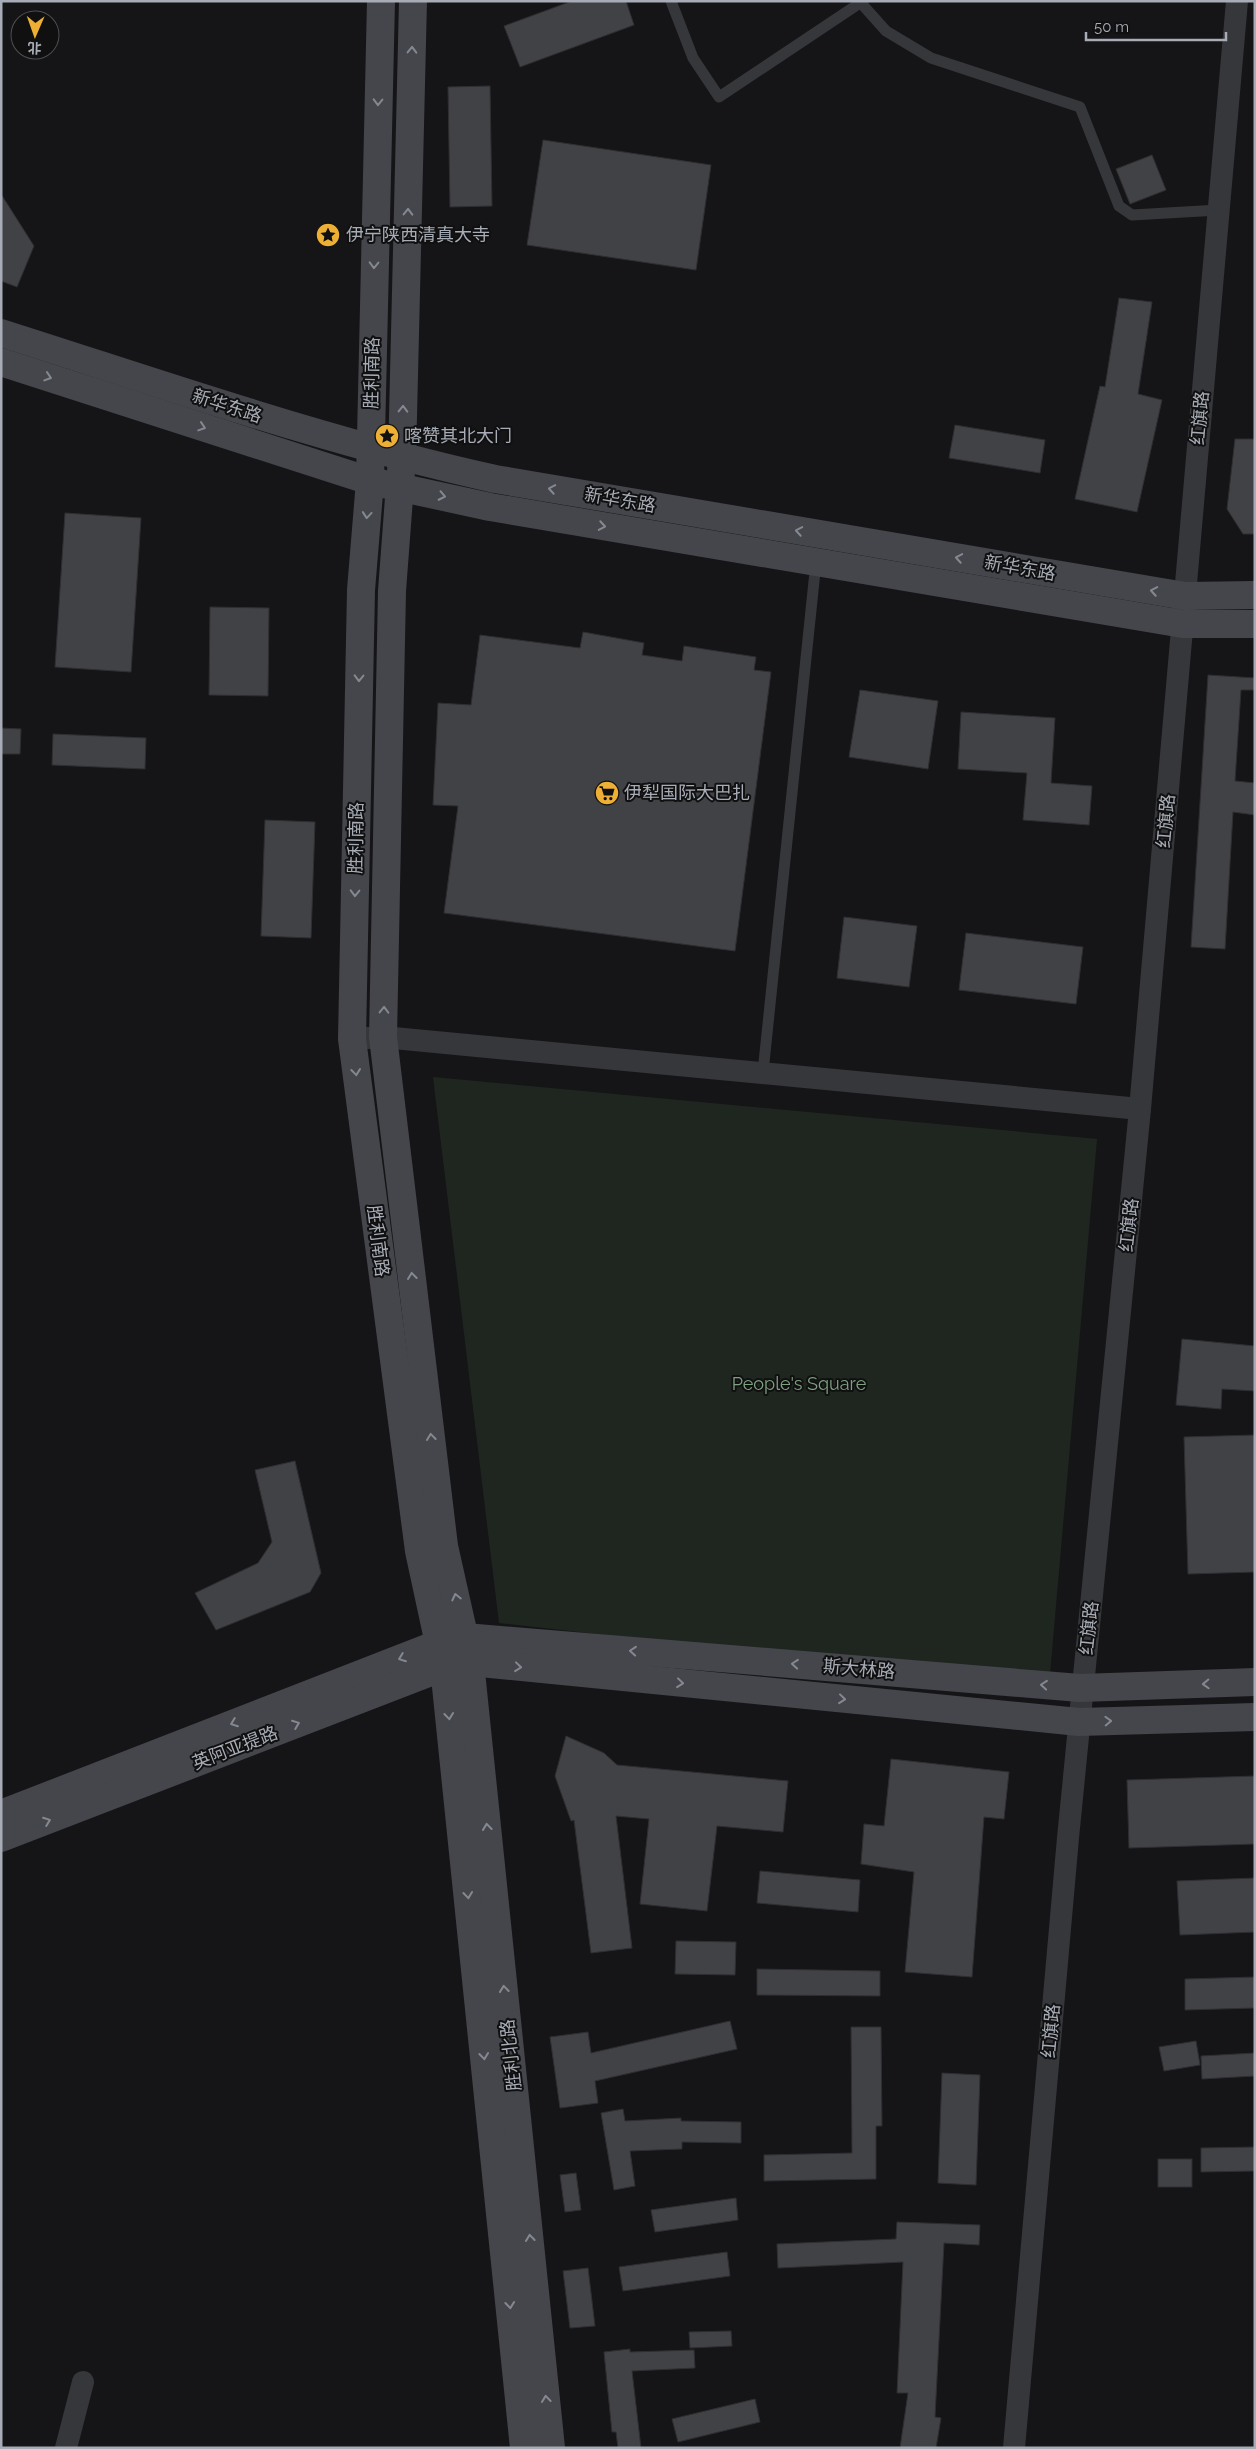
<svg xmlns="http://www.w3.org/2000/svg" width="1256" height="2449" font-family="Raleway,'Noto Sans SC',sans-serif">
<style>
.green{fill:#1f2620}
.building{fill:#414246;stroke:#2f2f32}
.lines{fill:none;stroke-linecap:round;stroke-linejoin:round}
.lane{stroke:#36373b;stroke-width:11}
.street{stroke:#36373b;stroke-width:22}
.secondary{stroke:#44464b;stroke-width:28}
.oneway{stroke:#848891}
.labels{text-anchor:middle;stroke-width:4;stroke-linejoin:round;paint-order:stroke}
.poi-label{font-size:18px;fill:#a7acb6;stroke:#101011;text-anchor:start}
.street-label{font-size:18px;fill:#a7acb6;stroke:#101011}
.park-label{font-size:18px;fill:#7ea180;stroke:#101011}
</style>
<rect width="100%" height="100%" fill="#151517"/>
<polygon class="green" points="433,1077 1097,1139 1049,1685 499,1623"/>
<g class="building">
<polygon points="572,1 626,1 634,25 520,67 504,26"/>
<polygon points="490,86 492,206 450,207 448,87"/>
<polygon points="543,140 711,165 696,270 527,245"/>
<polygon points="1152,155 1166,190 1130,204 1116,169"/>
<polygon points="1,194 34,246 17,287 1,281"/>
<polygon points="1119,298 1152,302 1138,394 1162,400 1137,512 1075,499 1100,386 1105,387"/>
<polygon points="955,425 1045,440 1040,473 949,458"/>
<polygon points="1235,439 1255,439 1255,534 1243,534 1227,509"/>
<polygon points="65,513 141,518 131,672 55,667"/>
<polygon points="210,607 269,608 268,696 209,695"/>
<polygon points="583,632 644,643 642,655 682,661 684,646 756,657 754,670 771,672 735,951 444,913 458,806 433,805 438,703 471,705 480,635 580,648"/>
<polygon points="1208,675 1255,678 1255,690 1241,690 1235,781 1255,783 1255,815 1233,812 1225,949 1191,947"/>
<polygon points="860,690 938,701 928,769 849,757"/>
<polygon points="961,712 1055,718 1051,783 1092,786 1089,825 1023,820 1027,773 958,769"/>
<polygon points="1,728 21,729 20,754 1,754"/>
<polygon points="53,734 146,738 145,769 52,765"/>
<polygon points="265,820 315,822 311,938 261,936"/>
<polygon points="844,917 917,926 909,987 837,978"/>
<polygon points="966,933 1083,947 1076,1004 959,990"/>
<polygon points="1182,1339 1255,1346 1255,1391 1222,1389 1221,1409 1176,1405"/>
<polygon points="1255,1435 1255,1572 1188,1574 1184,1437"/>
<polygon points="295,1461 321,1573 310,1592 216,1630 195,1593 258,1563 272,1542 255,1470"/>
<polygon points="566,1736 604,1753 617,1765 788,1781 783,1832 717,1826 707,1911 640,1904 649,1819 616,1816 632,1948 591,1953 574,1820 571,1821 555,1776"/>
<polygon points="891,1759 1009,1772 1004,1819 984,1817 972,1977 905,1972 914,1872 861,1864 864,1824 884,1826"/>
<polygon points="1255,1776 1255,1844 1129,1848 1127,1780"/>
<polygon points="760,1871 860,1880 858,1912 757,1903"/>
<polygon points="1255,1878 1255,1932 1180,1935 1177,1881"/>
<polygon points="676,1941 736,1942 735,1975 675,1974"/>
<polygon points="757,1969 880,1971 880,1996 757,1995"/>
<polygon points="1255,1977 1255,2008 1185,2010 1185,1979"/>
<polygon points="730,2021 737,2049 595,2081 598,2103 560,2108 550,2037 588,2032 591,2053"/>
<polygon points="851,2027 881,2027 882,2126 876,2126 876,2179 764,2181 764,2155 852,2153"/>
<polygon points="1196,2041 1200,2065 1164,2071 1159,2047"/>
<polygon points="1255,2053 1255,2076 1202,2079 1201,2056"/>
<polygon points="942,2073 980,2075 976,2185 938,2183"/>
<polygon points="623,2109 625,2121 681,2118 681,2121 741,2122 741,2143 682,2142 682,2149 630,2151 635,2186 614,2190 601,2113"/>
<polygon points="1255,2147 1255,2171 1201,2172 1201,2148"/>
<rect x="1158" y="2159" width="34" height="28"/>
<polygon points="576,2173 581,2210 565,2212 560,2175"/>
<polygon points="736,2198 738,2220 655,2232 651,2210"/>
<polygon points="897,2222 980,2225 979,2245 944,2243 935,2417 941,2418 936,2448 900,2448 908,2393 897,2393 903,2262 778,2268 777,2244 896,2239"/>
<polygon points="727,2252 730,2276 623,2291 619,2267"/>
<polygon points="588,2268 595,2326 570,2328 563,2271"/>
<polygon points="731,2331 732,2346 690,2348 689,2332"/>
<polygon points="630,2349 630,2352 694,2350 695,2368 632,2371 641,2448 618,2448 616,2432 612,2432 604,2352"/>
<polygon points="755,2399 760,2422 678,2442 672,2419"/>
</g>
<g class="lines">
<g class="lane">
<polyline points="671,1 693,58 719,97 863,1"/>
<polyline points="861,3 886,31 931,58 1080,107 1119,206 1132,215 1219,210"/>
<polyline points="763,1072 816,562"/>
</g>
<g class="street">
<polyline points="352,1039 383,1037 1140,1109"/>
<polyline points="66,2448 83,2382"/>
<polyline points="1014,2448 1068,1838 1140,1109 1237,1"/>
</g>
<g class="secondary">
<polyline points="381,1 370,481 361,590 352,1039 419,1551 444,1667 524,2448"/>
<polyline points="413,1 402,458 392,591 383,1037 444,1546 470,1662 551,2448"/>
<path d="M1,333C165,385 327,442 495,479L1185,596L1255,595"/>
<polyline points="1,362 370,481 490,507 1183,624 1255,624"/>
<polyline points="1,1814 440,1643 465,1637 1080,1688 1255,1682"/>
<polyline points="1,1838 444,1667 470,1662 1079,1722 1255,1717"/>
</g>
</g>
<defs><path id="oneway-chevron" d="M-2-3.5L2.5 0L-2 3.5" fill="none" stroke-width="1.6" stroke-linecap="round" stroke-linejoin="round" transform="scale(1.25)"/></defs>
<g class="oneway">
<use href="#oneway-chevron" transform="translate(412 50) rotate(-89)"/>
<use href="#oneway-chevron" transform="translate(378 102) rotate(91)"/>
<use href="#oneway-chevron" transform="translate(408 212) rotate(-89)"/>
<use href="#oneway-chevron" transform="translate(374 265) rotate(91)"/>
<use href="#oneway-chevron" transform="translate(48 377) rotate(18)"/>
<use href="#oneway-chevron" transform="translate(403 409) rotate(-89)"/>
<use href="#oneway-chevron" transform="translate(202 427) rotate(18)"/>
<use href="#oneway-chevron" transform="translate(552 489) rotate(-170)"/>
<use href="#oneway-chevron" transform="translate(442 496) rotate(12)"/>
<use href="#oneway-chevron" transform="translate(367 515) rotate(95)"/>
<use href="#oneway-chevron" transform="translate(602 526) rotate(10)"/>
<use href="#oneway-chevron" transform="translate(799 531) rotate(-170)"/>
<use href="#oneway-chevron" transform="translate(959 558) rotate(-170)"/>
<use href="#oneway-chevron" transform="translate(1154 591) rotate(-170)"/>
<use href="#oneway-chevron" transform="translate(359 678) rotate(91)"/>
<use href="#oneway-chevron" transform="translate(355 893) rotate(91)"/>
<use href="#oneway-chevron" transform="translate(384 1010) rotate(-89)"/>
<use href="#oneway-chevron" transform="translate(356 1072) rotate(83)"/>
<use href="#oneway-chevron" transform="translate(412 1276) rotate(-97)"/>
<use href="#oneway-chevron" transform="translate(431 1437) rotate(-97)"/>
<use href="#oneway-chevron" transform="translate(456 1597) rotate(-103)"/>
<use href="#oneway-chevron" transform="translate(633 1651) rotate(-175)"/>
<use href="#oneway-chevron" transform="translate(402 1658) rotate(159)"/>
<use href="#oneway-chevron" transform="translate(795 1664) rotate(-175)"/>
<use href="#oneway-chevron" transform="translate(518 1667) rotate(6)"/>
<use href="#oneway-chevron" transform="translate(680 1683) rotate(6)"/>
<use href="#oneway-chevron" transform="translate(1206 1684) rotate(178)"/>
<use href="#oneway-chevron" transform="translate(1044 1685) rotate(-175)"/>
<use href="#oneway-chevron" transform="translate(842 1699) rotate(6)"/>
<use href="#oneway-chevron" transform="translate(449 1716) rotate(84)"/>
<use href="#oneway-chevron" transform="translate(1108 1721) rotate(-2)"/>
<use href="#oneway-chevron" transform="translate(234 1723) rotate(159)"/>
<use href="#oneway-chevron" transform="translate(296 1724) rotate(-21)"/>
<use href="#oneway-chevron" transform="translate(47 1821) rotate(-21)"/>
<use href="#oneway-chevron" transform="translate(487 1827) rotate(-96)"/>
<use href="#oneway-chevron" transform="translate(468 1895) rotate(84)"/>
<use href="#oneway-chevron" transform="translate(504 1989) rotate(-96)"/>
<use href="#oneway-chevron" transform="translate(484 2056) rotate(84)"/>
<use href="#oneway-chevron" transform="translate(530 2238) rotate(-96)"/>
<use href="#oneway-chevron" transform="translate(510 2305) rotate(84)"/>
<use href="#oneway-chevron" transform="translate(546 2399) rotate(-96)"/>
</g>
<defs>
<g id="sight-disc" transform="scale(1.25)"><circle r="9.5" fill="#eeaf35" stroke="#101011"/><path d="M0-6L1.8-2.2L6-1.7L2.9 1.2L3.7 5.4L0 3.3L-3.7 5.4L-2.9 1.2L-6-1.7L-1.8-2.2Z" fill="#111"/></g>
<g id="supermarket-disc" transform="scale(1.25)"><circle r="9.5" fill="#eeaf35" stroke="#101011"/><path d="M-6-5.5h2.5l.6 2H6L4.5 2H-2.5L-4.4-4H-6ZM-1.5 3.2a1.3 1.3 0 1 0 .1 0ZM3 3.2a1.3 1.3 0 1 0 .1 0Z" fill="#111"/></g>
</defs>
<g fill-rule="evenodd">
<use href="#sight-disc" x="328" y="235"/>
<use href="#sight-disc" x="387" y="436"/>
<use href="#supermarket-disc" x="607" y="793"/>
</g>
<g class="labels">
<g class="poi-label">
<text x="346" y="241">伊宁陕西清真大寺</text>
<text x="404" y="442">喀赞其北大门</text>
<text x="624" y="799">伊犁国际大巴扎</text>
</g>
<g class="street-label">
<text transform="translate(372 373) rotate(-89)" y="6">胜利南路</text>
<text transform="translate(227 406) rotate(18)" y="6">新华东路</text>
<text transform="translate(1200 418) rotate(-85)" y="6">红旗路</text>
<text transform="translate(620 500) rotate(10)" y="6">新华东路</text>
<text transform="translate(1020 568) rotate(10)" y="6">新华东路</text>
<text transform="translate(1166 821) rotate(-85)" y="6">红旗路</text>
<text transform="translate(356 838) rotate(-89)" y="6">胜利南路</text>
<text transform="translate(1129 1225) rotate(-84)" y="6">红旗路</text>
<text transform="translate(378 1241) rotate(83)" y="6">胜利南路</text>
<text transform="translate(1089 1628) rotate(-84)" y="6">红旗路</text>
<text transform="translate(859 1669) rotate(5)" y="6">斯大林路</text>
<text transform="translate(235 1748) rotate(-21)" y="6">英阿亚提路</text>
<text transform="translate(1051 2031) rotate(-85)" y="6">红旗路</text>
<text transform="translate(511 2055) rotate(-96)" y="6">胜利北路</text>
</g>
<g class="park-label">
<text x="799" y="1390">People's Square</text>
</g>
</g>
<rect width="1256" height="2449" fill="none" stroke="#a7acb6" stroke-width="5"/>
<g transform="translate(35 35) rotate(182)"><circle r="24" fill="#101011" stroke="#4c4e53"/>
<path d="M0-4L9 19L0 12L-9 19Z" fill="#eeaf35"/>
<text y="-8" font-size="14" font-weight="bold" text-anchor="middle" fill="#a7acb6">北</text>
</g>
<path d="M1086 32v8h140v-8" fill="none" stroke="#a7acb6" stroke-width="2.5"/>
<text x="1094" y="32" font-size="15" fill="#a7acb6" stroke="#101011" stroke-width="4" paint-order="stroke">50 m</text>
</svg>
